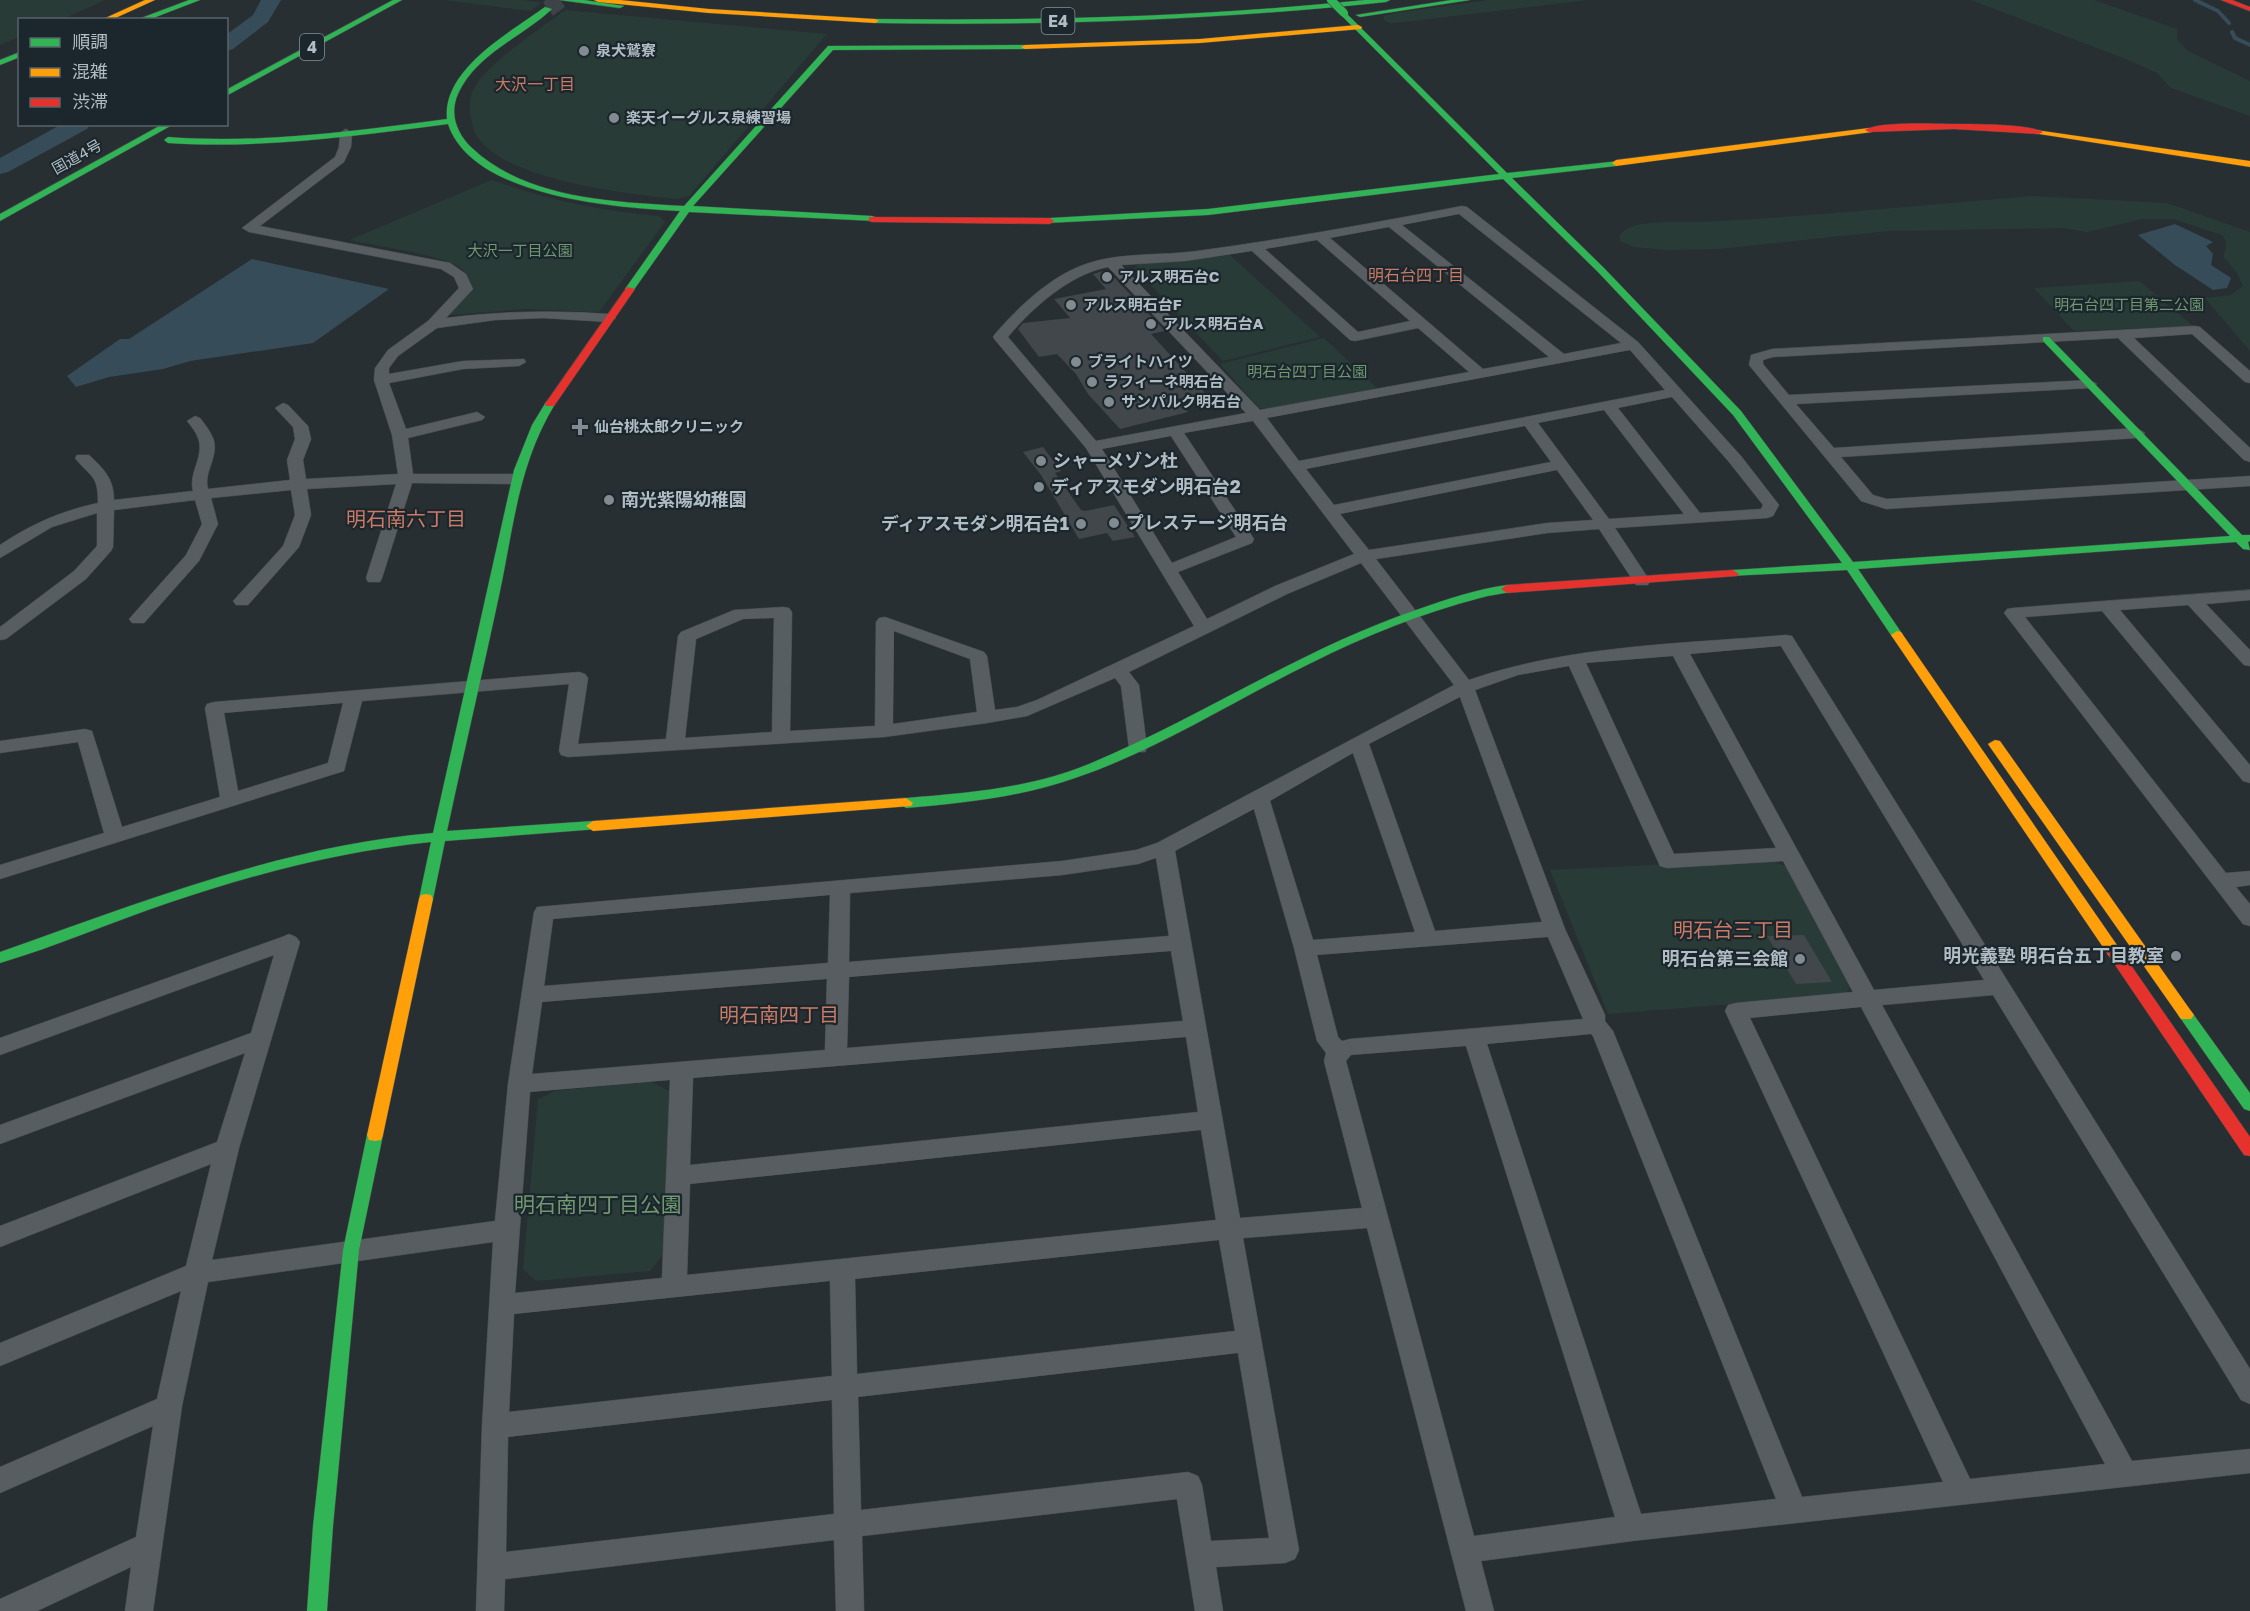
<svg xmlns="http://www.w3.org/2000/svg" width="2250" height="1611" font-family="'Golos Text','Noto Sans JP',sans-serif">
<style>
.green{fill:#283b37}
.water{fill:#364d59}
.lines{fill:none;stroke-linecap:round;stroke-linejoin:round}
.stream{stroke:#364d59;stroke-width:4}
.river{fill:#364d59;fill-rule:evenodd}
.building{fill:#41474a}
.secondary-tunnel{stroke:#3d4448;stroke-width:17;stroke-dasharray:17 9;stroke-linecap:butt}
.street-casing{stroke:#464b4d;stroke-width:1}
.fast-casing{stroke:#464b4d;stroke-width:1}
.slow-casing{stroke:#464b4d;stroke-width:1}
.jam-casing{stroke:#464b4d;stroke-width:1}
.street{fill:#575d61;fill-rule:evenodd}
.fast{fill:#30b455;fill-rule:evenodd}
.slow{fill:#ff9f0a;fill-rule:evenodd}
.jam{fill:#e5322d;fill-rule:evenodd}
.fast-bridge-casing{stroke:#464b4d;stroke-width:9;stroke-linecap:butt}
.fast-bridge{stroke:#30b455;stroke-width:8}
.poi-dot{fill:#818b91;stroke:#1c272d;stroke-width:2}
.labels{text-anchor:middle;stroke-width:4.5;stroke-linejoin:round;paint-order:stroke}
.far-poi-label{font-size:15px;font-weight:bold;fill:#b1bdc4;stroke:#1c272d;text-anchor:start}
.far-street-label{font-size:15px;fill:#b1bdc4;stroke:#1c272d}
.far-park-label{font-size:15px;fill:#719871;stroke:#1c272d}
.shield{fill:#1c272d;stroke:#849097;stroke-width:1.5}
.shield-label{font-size:16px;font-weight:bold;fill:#b1bdc4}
.far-neighbourhood-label{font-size:16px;fill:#cb7a65;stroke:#1c272d}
.poi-label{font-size:18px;font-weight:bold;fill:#b1bdc4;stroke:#1c272d;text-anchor:start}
.neighbourhood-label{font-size:20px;fill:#cb7a65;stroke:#1c272d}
.near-park-label{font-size:21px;fill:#719871;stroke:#1c272d}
</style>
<rect width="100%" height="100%" fill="#282f32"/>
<g class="green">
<polygon points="0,0 105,0 63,19 20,20 19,37 0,45"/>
<polygon points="445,0 523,0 542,3 530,11"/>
<polygon points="1488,0 1588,0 1395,23 1389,23 1384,20 1384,16 1395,13"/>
<polygon points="1971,0 2094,0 2177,29 2177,39 2188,51 2250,81 2250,116 2171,88 2157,73 2128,60"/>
<path d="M565,10L827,34L689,196L676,199C629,194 496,180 474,131C473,127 472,121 471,117C469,106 469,97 475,87C487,63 542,28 565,10Z"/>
<path d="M492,180C547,200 601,211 659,216L665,222L599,312L525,309L448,315L470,291C470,282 470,276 463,270C445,254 375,246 349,240Z"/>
<path d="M2032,196L2167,203L2250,232V351L2205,298L2231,295L2243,286L2237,273L2223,256C2227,248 2228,242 2222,235L2174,219H2143L2087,232L2063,228L1889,231L1718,249L1665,250L1634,247L1620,241V235C1633,218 1677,223 1698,222C1810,217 1921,205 2032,196Z"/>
<polygon points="1230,255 1320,337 1223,361 1134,268 1139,264"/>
<polygon points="2139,281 2193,326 2074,331 2034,288"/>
<polygon points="1324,338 1377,388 1269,409 1259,408 1220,364"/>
<polygon points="1767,859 1788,867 1851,985 1845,995 1608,1014 1550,870"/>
<polygon points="649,1081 669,1091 666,1251 650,1271 536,1281 523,1269 538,1100 554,1091"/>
</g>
<g class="water">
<polygon points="2175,224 2213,242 2206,246 2213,254 2211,265 2231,278 2227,288 2213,290 2175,265 2138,235"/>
<polygon points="252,259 389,289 313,343 190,361 163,369 109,377 76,387 67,376 120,339 129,339"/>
</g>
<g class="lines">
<g class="stream">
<polyline points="2195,0 2218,11 2229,23"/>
<polyline points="2232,32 2235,38 2250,45"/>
</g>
<g class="river">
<polygon points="261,0 281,0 268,22 233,49 226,51 226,35 253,15"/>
<polygon points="62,124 90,124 87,129 8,172 0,174 0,158"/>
</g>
</g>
<g class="building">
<polygon points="1107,270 1165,331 1151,334 1205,393 1177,399 1188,412 1120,429 1088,394 1076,374 1057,354 1039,357 1018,329 1023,323 1070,318 1054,299 1106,289 1093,274"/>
<polygon points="1043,447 1061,471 1055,473 1081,510 1085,511 1114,505 1135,537 1113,541 1107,533 1079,539 1041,475 1023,452"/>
<polygon points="1804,935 1832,982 1796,984 1767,936"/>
</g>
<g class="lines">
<polyline class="secondary-tunnel" points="548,9 560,0"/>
<g class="street-casing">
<g id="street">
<path d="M346,129L352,133L351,147L344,162L260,226L450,263L466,274L473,289L446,318C505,311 551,310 609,314L616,318L609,322L543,318L495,320L437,328L398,356L389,368V374L463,361L524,359L526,362L519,366L463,369L389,383L406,429L477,412L485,417L482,420L408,438L413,474H515L523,479L515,484L412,483L382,578L380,582H368L366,578L396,484L307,489L311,515L299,547L248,605H236L233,601L283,546L295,515L291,490L211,498L218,524L199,561L144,623H132L129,619L186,555L202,524L195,500L114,510L113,547L111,551L86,579L6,639L0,640V627L74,571L97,546V513L52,527L0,558V545C31,524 61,511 98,503C98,474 91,478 75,458L77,455H89C104,469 114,479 114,500L193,491C188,472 205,457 198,438C196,432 191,426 187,421L195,416L200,418C205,424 210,431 213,438C220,456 203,472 208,489L290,480L287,460L295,439L293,427L275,408L283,403L288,405L308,426L311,439L303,460L306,479L398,474L392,435L374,380L375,368L388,350L428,321L459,288L454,277L441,269L249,232L242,228L335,157L339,147L340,133Z"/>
<path d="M1462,206L1467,207L1638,342L1741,456L1779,505L1773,516L1767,518L1615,528L1650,581L1648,585H1636L1599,529L1547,533L1376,559L1469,680C1570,645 1680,644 1786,635L1792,636L2250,1369V1404L2241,1400L1993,995L1882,1005L2132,1461L2250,1449V1473L1632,1541L1481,1561L1494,1611H1466L1367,1228L1243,1238L1299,1550L1295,1559L1285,1563L1216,1567L1223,1611H1195L1177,1499L862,1536L864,1611H836L834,1540L505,1579L504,1611H476L482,1426L493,1242L208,1282L182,1406L153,1611H125L131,1567L37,1611H0V1599L136,1537L153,1426L0,1493V1467L157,1399L181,1291L0,1366V1343L186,1266L211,1164L0,1247V1226L217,1142L245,1053L0,1144V1125L251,1033L274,955L0,1055V1038L282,937L289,934L296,937L300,942L239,1148L212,1260L495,1221L508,1084L534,912L537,907L1062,861L1136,850L1157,843L1454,685L1361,563L1287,594L1129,672L1139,685L1147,748L1145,752H1131L1129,748L1121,686L1115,678L1027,716L987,723L884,737L568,757L561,755L559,751L569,684L362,701L344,771L0,879V865L104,833L78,742L0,753V741L85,729L92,731L122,827L220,797L205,708L207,704L214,702L579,672L585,674L588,678L578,744L666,739L678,636L681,632L734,610L783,607L789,608L792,612L790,731L875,726L876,622L879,618L885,617L984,652L987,656L995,710L1017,707L1037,700L1194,626L1086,448L995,340L993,337L995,334C1019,306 1053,274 1089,263C1123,252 1161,256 1197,251C1286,239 1374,223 1462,206ZM1459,214L1621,343L1564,354L1402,225ZM1389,227L1549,357L1483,369L1330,238ZM1317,240L1410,321L1358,332L1265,249ZM1252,251L1350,340L1355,341L1418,328L1469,372L1260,410L1121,265L1185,261ZM1108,267L1246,413L1096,441L1008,337C1032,308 1070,274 1108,267ZM1630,350L1665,390L1299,461L1267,418ZM1672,397L1729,462L1763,505L1761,509L1700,513L1618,408ZM1604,410L1684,514L1609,519L1538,423ZM1253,421L1354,554L1275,586L1207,619L1178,572L1252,543L1254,539L1184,433ZM1525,426L1551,462L1334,505L1306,469ZM1171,436L1236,537L1172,563L1102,449ZM1557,470L1593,520L1547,523L1369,550L1340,514ZM774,618L772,732L685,738L696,639L743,619ZM894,631L970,659L977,712L893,724ZM1781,646L1984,980L1874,990L1690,654ZM1673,656L1776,848L1674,854L1586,663ZM1569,666L1660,866L1667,868L1783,861L1853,992L1736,1003L1728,1005L1725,1011L1943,1482L1802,1497L1613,1031L1605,1021V1015L1565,929L1475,690L1518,675ZM1460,697L1542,922L1435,931L1369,744ZM343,703L328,763L238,791L224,713ZM1353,753L1415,932L1313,940L1270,801ZM1254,809L1294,948L1317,1041L1326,1053L1324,1061L1362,1208L1240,1218L1175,851ZM1156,858L1169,936L849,962L850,893L1062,875L1138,864ZM830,895L828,963L544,986L553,919ZM1548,937L1583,1019L1350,1039L1342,1041L1338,1037L1317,955ZM1171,951L1183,1021L847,1048L849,977ZM827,979L825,1050L532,1074L542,1002ZM1861,1007L2105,1464L1970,1479L1750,1018ZM1591,1034L1593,1036L1776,1499L1641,1514L1487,1044ZM1186,1037L1198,1112L690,1165L693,1078ZM1466,1046L1615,1517L1474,1536L1346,1061L1351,1055ZM670,1080L662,1278L515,1293L530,1092ZM1201,1130L1216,1220L687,1275L690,1184ZM1219,1240L1235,1331L857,1374L855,1279ZM830,1281L832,1376L509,1412L514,1314ZM1238,1353L1269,1538L1211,1541L1202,1485L1198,1476L1188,1472L861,1510L858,1397ZM832,1400L834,1514L506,1552L508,1437Z"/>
<polygon points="2195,326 2200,327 2250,371 2250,383 2245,382 2192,334 2134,338 2250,448 2250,462 2244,460 2118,338 1773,357 1763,360 1763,364 1789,395 2090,380 2097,384 2090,388 1796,404 1834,448 2137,428 2145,433 2137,438 1841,457 1873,495 1887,499 2250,476 2250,486 1886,509 1861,501 1749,365 1751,355 1772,349"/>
<polygon points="2250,590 2250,600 2206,604 2250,650 2250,666 2244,665 2188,605 2120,610 2250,765 2250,783 2243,781 2102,611 2025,617 2226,873 2250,871 2250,885 2236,887 2250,904 2250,926 2243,924 2004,613 2007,609 2013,608"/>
</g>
</g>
<g class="fast-casing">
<g id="fast">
<polygon points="189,0 200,0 148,20 136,20"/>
<polygon points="393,0 402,0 226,96 226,90"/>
<polygon points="559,0 584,0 624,6 620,8"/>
<path d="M1365,0H1390L1386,2C1216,20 1046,26 875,23L871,21L875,19C1039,21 1202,17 1365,0Z"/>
<polygon points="1451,0 1470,0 1360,17 1356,15"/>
<path d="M545,7L552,9C521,38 477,53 458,94C449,114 457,134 472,148C526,199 613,202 684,206L828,46L1025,45L1029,47L1025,49L833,50L693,206L872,216L875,217V221L689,212L633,291L630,292L625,289L680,211C616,208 472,197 448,124C354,136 262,149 168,143L164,140L168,137C262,144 354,131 447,119C442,69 511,32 545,7Z"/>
<polygon points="1345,12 1507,173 1619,161 1620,163 1616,166 1512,178 1604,268 1741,411 1853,562 2230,536 2043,341 2043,337 2049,337 2242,535 2250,535 2250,541 2248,542 2250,550 2243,549 2236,542 1858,569 1903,635 1901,638 1893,638 1847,570 1729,576 1727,574 1733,570 1842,563 1733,415 1598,272 1503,179 1208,215 1047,223 1046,221 1050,218 1208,209 1499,174 1342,16 1341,14"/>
<polygon points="20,52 20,57 0,65 0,60"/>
<polygon points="163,124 174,124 0,221 0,214"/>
<path d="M550,401L555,404C519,463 514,524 500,591C483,671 464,751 447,831L593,821L600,826L598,829L445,841L433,899L431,903H421L419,899L431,842C341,851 254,874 168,903C112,922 57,946 0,963V952C142,902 282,846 433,833L514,470L532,425L546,402Z"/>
<path d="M1507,585L1511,586L1513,589L1511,592C1501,594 1490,595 1480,598C1422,613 1365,636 1311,663C1233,701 1158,750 1075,778C1021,797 963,803 906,808L899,803L906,798C968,793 1031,788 1089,764C1202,717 1303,648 1419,609C1448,599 1477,589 1507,585Z"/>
<polygon points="2186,1009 2191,1011 2250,1093 2250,1111 2244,1109 2181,1019 2178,1015 2181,1011"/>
<polygon points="375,1129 381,1130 383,1135 359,1250 333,1526 327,1611 307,1611 313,1526 343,1250 367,1135 369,1130"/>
</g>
</g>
<g class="slow-casing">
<g id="slow">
<polygon points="145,0 155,0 111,20 101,20"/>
<polygon points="594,0 620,0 709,9 875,19 879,21 875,23 709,13 598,2"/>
<polygon points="1358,25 1362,27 1361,29 1200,43 1025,49 1021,47 1025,45 1200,39"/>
<polygon points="1869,128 1872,128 1872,132 1616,166 1612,163 1616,160"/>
<polygon points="2036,130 2250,161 2250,167 2039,134 2036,134"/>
<polygon points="1897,631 1901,632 2119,948 2121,952 2119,956 2109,956 1891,635"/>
<polygon points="1995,740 2000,741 2191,1011 2194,1015 2191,1019 2181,1019 1990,747 1988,744"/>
<polygon points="906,798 913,803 911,806 593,831 586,826 593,821"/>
<polygon points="426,894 431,895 433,899 383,1135 381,1140 375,1141 369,1140 367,1135 419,899 421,895"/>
</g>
</g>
<g class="jam-casing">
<g id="jam">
<polygon points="2221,0 2232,0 2250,7 2250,11"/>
<path d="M1954,124C1972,124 2030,124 2043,132L2039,134L1954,129L1869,132L1865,130C1879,121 1935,124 1954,124Z"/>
<polygon points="869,217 1050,218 1054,221 1050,224 872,222 869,221"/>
<polygon points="627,287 635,289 554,406 546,406 545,404"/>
<polygon points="1733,570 1739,574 1737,576 1507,593 1501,589 1507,585"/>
<polygon points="2114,947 2119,948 2250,1137 2250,1156 2244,1155 2109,956 2107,952 2109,948"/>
</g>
</g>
<use href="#street" class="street"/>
<use href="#fast" class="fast"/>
<use href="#slow" class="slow"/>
<use href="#jam" class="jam"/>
<g class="fast-bridge-casing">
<polyline id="fast-bridge" points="1331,0 1344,13"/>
</g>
<use href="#fast-bridge" class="fast-bridge"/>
</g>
<g class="poi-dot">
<circle cx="584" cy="51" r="6"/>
<circle cx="614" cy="118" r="6"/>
<circle cx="1107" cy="277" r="6"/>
<circle cx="1071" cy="305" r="6"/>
<circle cx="1151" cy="324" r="6"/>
<circle cx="1076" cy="362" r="6"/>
<circle cx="1092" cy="382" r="6"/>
<circle cx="1109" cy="402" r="6"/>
<path d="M577 418h6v6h6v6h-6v6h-6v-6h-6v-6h6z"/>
<circle cx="1041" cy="461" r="6"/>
<circle cx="1039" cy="487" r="6"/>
<circle cx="609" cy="500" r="6"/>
<circle cx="1114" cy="523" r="6"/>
<circle cx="1081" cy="524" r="6"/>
<circle cx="2176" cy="956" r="6"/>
<circle cx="1800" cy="959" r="6"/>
</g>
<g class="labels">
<g class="far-poi-label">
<text x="596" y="56">泉犬鷲寮</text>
<text x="626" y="123">楽天イーグルス泉練習場</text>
<text x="1119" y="282">アルス明石台C</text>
<text x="1083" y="310">アルス明石台F</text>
<text x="1163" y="329">アルス明石台A</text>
<text x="1088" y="367">ブライトハイツ</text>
<text x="1104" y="387">ラフィーネ明石台</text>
<text x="1121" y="407">サンパルク明石台</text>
<text x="594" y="432">仙台桃太郎クリニック</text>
</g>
<g class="far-street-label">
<text transform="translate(77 157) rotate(-29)" y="5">国道4号</text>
</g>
<g class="far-park-label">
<text x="520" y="256">大沢一丁目公園</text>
<text x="2129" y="310">明石台四丁目第二公園</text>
<text x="1307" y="377">明石台四丁目公園</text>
</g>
<g class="shield">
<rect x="1041.5" y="8" width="33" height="26" rx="4.5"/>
<rect x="300" y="34" width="24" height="26" rx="4.5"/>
</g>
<g class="shield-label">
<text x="1058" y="27">E4</text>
<text x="312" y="53">4</text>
</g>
<g class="far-neighbourhood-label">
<text x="535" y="90">大沢一丁目</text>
<text x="1416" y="281">明石台四丁目</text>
</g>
<g class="poi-label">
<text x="1053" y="467">シャーメゾン杜</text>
<text x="1051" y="493">ディアスモダン明石台2</text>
<text x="621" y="506">南光紫陽幼稚園</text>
<text x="1126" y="529">プレステージ明石台</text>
<text x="1069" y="530" text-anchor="end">ディアスモダン明石台1</text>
<text x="2164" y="962" text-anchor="end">明光義塾 明石台五丁目教室</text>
<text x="1788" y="965" text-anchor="end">明石台第三会館</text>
</g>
<g class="neighbourhood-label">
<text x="406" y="526">明石南六丁目</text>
<text x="1733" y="937">明石台三丁目</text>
<text x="779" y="1022">明石南四丁目</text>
</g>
<g class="near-park-label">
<text x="598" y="1212">明石南四丁目公園</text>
</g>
</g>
<rect x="18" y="18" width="210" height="108" fill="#1c272d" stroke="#586369" stroke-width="1.5"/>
<rect x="30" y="38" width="30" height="9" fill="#30b455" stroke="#586369" stroke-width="1.5"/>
<text x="72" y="48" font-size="18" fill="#b1bdc4">順調</text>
<rect x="30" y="68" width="30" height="9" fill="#ff9f0a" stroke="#586369" stroke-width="1.5"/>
<text x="72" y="78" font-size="18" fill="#b1bdc4">混雑</text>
<rect x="30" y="98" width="30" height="9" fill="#e5322d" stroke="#586369" stroke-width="1.5"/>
<text x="72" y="108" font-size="18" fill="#b1bdc4">渋滞</text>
</svg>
